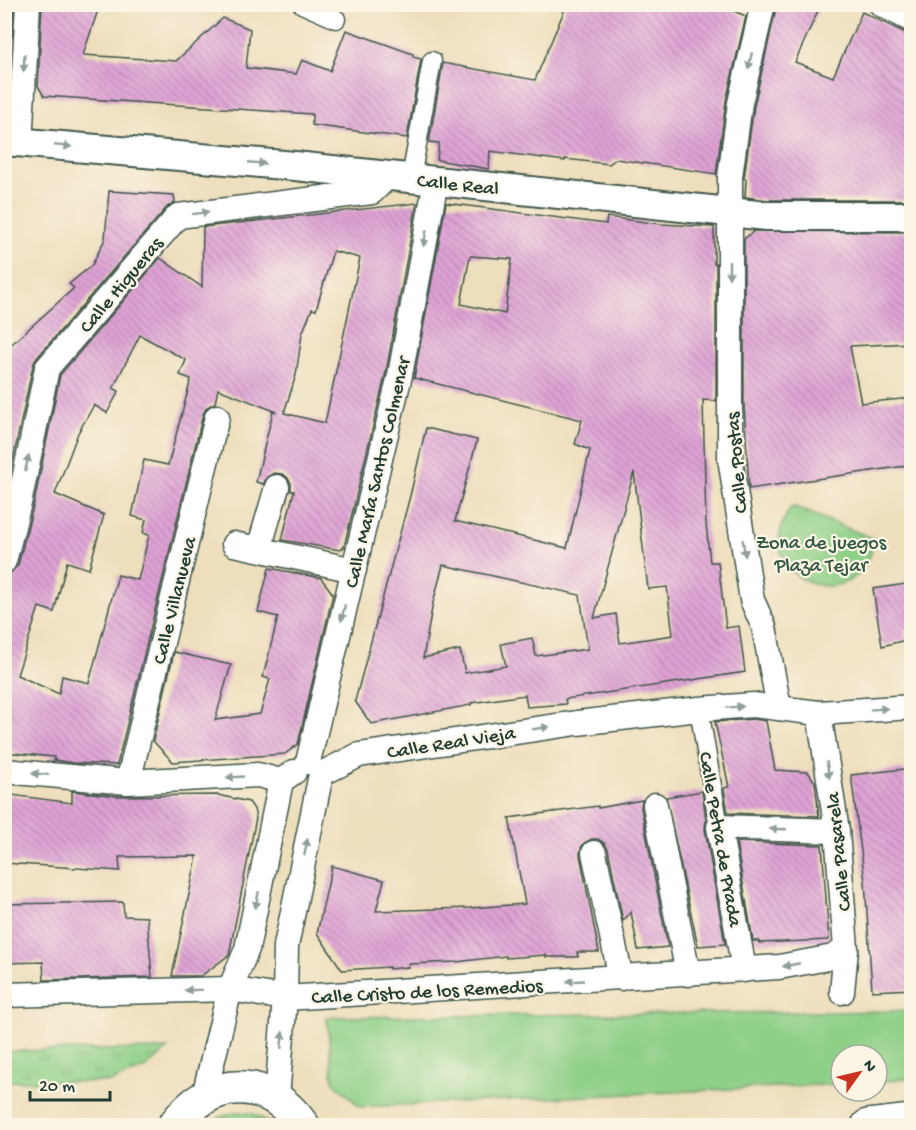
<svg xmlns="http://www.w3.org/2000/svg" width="916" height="1130" font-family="'Gochi Hand',sans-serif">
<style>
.grass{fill:url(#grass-tufts);stroke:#57865e;stroke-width:1.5}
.park{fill:#8fd088;stroke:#57865e;stroke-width:1.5}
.building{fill:url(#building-back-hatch);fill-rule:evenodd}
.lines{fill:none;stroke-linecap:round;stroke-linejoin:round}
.pedestrian-casing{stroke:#3e5548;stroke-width:21}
.minor-casing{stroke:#3e5548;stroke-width:27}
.tertiary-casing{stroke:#3e5548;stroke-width:32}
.primary-casing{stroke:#3e5548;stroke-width:36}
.pedestrian{stroke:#fff;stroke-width:18}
.minor{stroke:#fff;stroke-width:24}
.tertiary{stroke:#fff;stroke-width:28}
.primary{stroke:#fff;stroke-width:33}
.oneway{fill:#8f9e9a}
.labels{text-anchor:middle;stroke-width:4.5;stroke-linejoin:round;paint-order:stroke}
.street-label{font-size:20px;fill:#1f3d34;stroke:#fcf5e5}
.park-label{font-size:20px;fill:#355a45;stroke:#fcf5e5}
</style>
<defs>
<pattern id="grass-tufts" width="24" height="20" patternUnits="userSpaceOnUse" patternTransform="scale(1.5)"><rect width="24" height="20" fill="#8fd088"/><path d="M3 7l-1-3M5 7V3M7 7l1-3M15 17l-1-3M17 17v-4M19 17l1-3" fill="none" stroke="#74aa70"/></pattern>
<pattern id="building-back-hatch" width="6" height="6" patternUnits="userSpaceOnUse" patternTransform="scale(1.5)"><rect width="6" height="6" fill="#dfa3d5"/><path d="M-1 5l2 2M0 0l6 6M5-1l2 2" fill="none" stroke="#b486ae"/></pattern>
</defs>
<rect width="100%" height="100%" fill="#fcf5e5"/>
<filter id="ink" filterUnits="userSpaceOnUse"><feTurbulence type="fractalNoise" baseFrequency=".0167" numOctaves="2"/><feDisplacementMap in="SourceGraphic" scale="12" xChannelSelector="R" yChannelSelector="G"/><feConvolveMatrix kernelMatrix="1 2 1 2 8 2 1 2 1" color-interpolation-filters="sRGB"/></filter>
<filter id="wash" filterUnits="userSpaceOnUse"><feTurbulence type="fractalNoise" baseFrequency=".008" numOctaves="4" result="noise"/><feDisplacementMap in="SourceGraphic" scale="24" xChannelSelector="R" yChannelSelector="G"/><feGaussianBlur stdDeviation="1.35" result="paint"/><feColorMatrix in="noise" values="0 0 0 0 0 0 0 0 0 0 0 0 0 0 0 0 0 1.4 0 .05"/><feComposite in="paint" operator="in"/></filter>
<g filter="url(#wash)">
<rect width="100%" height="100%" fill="#eddebc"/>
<g class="grass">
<polygon points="168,1049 146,1068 110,1082 5,1081 5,1051"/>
<polygon points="238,1112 254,1114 274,1125 206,1125 222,1116"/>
</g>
<g class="park">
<path d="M792,506L874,539C862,626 741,578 792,506Z"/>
<polygon points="911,1011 911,1078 877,1082 877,1055 841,1055 841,1084 360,1107 333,1081 327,1017"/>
</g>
<g id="blocks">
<g class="building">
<polygon points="4,4 14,4 12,37 4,37"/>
<polygon points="42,4 100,4 83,55 176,61 223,18 250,29 246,68 296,74 302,60 330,71 346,30 413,54 413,57 421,59 407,138 312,125 312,114 44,96 38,86"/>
<polygon points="567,4 716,4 746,16 726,101 716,174 616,159 609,164 565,159 565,161 490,151 489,169 437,160 439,143 429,142 443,63 535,80"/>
<polygon points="777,4 821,4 795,62 833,77 862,12 912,36 912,200 768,200 745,197 746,180 744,178 754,106"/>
<polygon points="109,191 174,195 175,202 167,207 36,359 33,365 4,502 4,351 74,288 69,284 92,265 105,239"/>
<path d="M417,203L386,372L344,547L340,550L282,540L294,491H291V483L287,477L282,474L274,473L267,477L263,484L256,482L273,411L277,412L218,389L215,403L207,407L203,414L117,765L73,763L54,760V757L4,752V597L10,573L18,565L34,503L60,375L160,258L202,287L203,227ZM333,251L360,258L325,423L284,413L296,375L302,334L312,309L316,310ZM140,335L186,360L180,375L191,379L168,465L144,460L132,516L146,520L143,533L149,535L138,580L118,575L89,683L62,676L59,694L17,675L39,607L54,612L67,562L89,569L104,515L55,494L78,433L94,405L107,413L119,391L113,388Z"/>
<path d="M446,203L606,224L607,217L661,224L714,227V264L716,263V401L703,400L706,524L710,562H718L726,628L739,626L745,672L565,699L566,704L527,707L525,695L471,703V705L371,724L355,701L410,496L426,428L477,440L455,521L567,548L590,450L575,444L582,420L414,378ZM470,256L512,259L505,314L461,304ZM634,472L648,589L667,587L673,635L620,643L616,614L594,618ZM443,565L580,595L588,649L536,656L532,638L501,644L506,666L465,673L460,650L423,658L433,603Z"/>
<polygon points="754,231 912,232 912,343 850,346 861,403 912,398 912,465 749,489 744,404 744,239"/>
<polygon points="269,568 321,578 333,594 298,744 285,754 173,762 153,741 174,652 231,665 215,720 260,714 270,679 263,677 278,617 258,612"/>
<polygon points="912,583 912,629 904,630 906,640 882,646 873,589"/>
<polygon points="753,719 766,721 775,770 808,772 815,782 819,816 728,813 724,788 729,787 715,722"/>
<polygon points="904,769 907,793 912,792 912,989 872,991 865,881 851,775"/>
<polygon points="72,791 118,796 218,795 249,802 254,809 256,818 229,955 201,976 172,976 197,856 119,857 120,871 4,863 4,794 72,803"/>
<polygon points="702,791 706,820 705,829 725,944 698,946 666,797"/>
<polygon points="642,800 641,808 668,947 638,950 631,912 623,921 608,849 604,843 598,839 592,839 584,843 581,848 580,855 599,952 577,952 578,957 546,957 546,955 506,958 506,956 456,962 409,964 409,967 389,969 389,967 342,970 317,933 332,866 384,880 376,911 470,908 525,904 509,818 598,806 598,808"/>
<polygon points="736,842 822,845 829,940 759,943 759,941 753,941"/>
<polygon points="123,902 124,916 147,917 152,977 44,980 43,962 4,963 4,904"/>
</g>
</g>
</g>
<g filter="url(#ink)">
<use href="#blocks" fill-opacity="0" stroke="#3e5548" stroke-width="1.5"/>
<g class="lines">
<g class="pedestrian-casing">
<g id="pedestrian">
<polyline points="302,4 336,19"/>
<polyline points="411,178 432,61"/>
<polyline points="699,709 719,827"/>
</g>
</g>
<g class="minor-casing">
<g id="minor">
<polyline points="763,4 740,103 730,177 730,458 752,600 764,627 779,708"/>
<polyline points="881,4 912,20"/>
<polyline points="20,143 28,4"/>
<polyline points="234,544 354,570"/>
<polyline points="259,549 277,487"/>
<polyline points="4,561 20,499 47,368 178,216 372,192 389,175"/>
<polyline points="819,713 837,831 846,949 842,992"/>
<polyline points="308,762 400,375 436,181"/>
<polyline points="4,771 128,782 258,775 281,781 294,772"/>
<polyline points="321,774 359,755 577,723 699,709 753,705 819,713 912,707"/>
<polyline points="128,782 217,417"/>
<polyline points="655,805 688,974"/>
<polyline points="594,853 621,978"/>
<polyline points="744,970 719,827 837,831"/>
<polyline points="4,995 230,989 285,998 779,967 833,957 846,949"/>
<polyline points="204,1096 230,989 247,949 281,781"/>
<polyline points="277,1098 285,998 286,946 321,774"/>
</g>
</g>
<g class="tertiary-casing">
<polyline id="tertiary" points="4,141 295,166 767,216 912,216"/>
</g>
<g class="primary-casing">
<g id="primary">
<path d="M174,1126C210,1076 267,1074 303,1126"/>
<polyline points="868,1126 912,1121"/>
</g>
</g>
<use href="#pedestrian" class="pedestrian"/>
<use href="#minor" class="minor"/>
<use href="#tertiary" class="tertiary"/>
<use href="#primary" class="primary"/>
</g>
<defs><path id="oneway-solid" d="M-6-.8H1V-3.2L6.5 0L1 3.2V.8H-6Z" transform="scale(1.5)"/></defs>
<g class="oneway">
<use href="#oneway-solid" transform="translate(750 61) rotate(103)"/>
<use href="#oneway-solid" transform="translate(24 63) rotate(93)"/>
<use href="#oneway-solid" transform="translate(63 146) rotate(5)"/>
<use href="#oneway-solid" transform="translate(257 163) rotate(5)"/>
<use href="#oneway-solid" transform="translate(201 213) rotate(-7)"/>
<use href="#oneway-solid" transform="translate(425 238) rotate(101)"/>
<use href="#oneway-solid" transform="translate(729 270) rotate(90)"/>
<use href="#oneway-solid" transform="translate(27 463) rotate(-78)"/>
<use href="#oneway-solid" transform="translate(744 548) rotate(81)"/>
<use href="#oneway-solid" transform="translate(343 613) rotate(103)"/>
<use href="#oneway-solid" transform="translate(735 707) rotate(-4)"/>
<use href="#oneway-solid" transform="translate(879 709) rotate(-4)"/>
<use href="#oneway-solid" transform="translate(541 728) rotate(-9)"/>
<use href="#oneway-solid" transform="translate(828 770) rotate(81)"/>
<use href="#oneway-solid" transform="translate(40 774) rotate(-175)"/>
<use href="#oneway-solid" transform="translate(235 777) rotate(177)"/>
<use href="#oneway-solid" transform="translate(778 829) rotate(-178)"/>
<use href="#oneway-solid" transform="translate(306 847) rotate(-79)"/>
<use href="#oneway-solid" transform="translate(257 900) rotate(102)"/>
<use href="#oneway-solid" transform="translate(791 965) rotate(169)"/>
<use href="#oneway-solid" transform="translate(575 981) rotate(177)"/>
<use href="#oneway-solid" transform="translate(193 990) rotate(179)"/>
<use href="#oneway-solid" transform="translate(282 1040) rotate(-85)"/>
</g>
</g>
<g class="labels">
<g class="street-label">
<text transform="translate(458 183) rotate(6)" y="7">Calle Real</text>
<text transform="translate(120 284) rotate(-50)" y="7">Calle Higueras</text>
<text transform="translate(735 463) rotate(-95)" y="7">Calle Postas</text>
<text transform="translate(376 472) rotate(-77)" y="7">Calle María Santos Colmenar</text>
<text transform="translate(173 600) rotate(-76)" y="7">Calle Villanueva</text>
<text transform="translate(451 741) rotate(-9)" y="7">Calle Real Vieja</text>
<text transform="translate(722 839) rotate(80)" y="7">Calle Petra de Prada</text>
<text transform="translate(837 852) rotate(-96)" y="7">Calle Pasarela</text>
<text transform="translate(427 990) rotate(-3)" y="7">Calle Cristo de los Remedios</text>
</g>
<g class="park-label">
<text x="821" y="548">Zona de juegos<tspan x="821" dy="23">Plaza Tejar</tspan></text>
</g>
</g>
<rect width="916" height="1130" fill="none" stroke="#fcf5e5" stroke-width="24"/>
<g transform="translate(859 1073) rotate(56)"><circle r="28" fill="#fcf5e5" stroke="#a4ab9e" stroke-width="1.5"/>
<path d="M0-4.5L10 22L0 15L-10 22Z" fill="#c8321e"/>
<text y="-9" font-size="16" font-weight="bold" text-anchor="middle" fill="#1f3d34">N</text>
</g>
<path d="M30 1091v9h80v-9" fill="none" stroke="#1f3d34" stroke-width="3"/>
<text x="39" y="1091" font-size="18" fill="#1f3d34" stroke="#fcf5e5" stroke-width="4.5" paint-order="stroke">20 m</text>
</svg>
